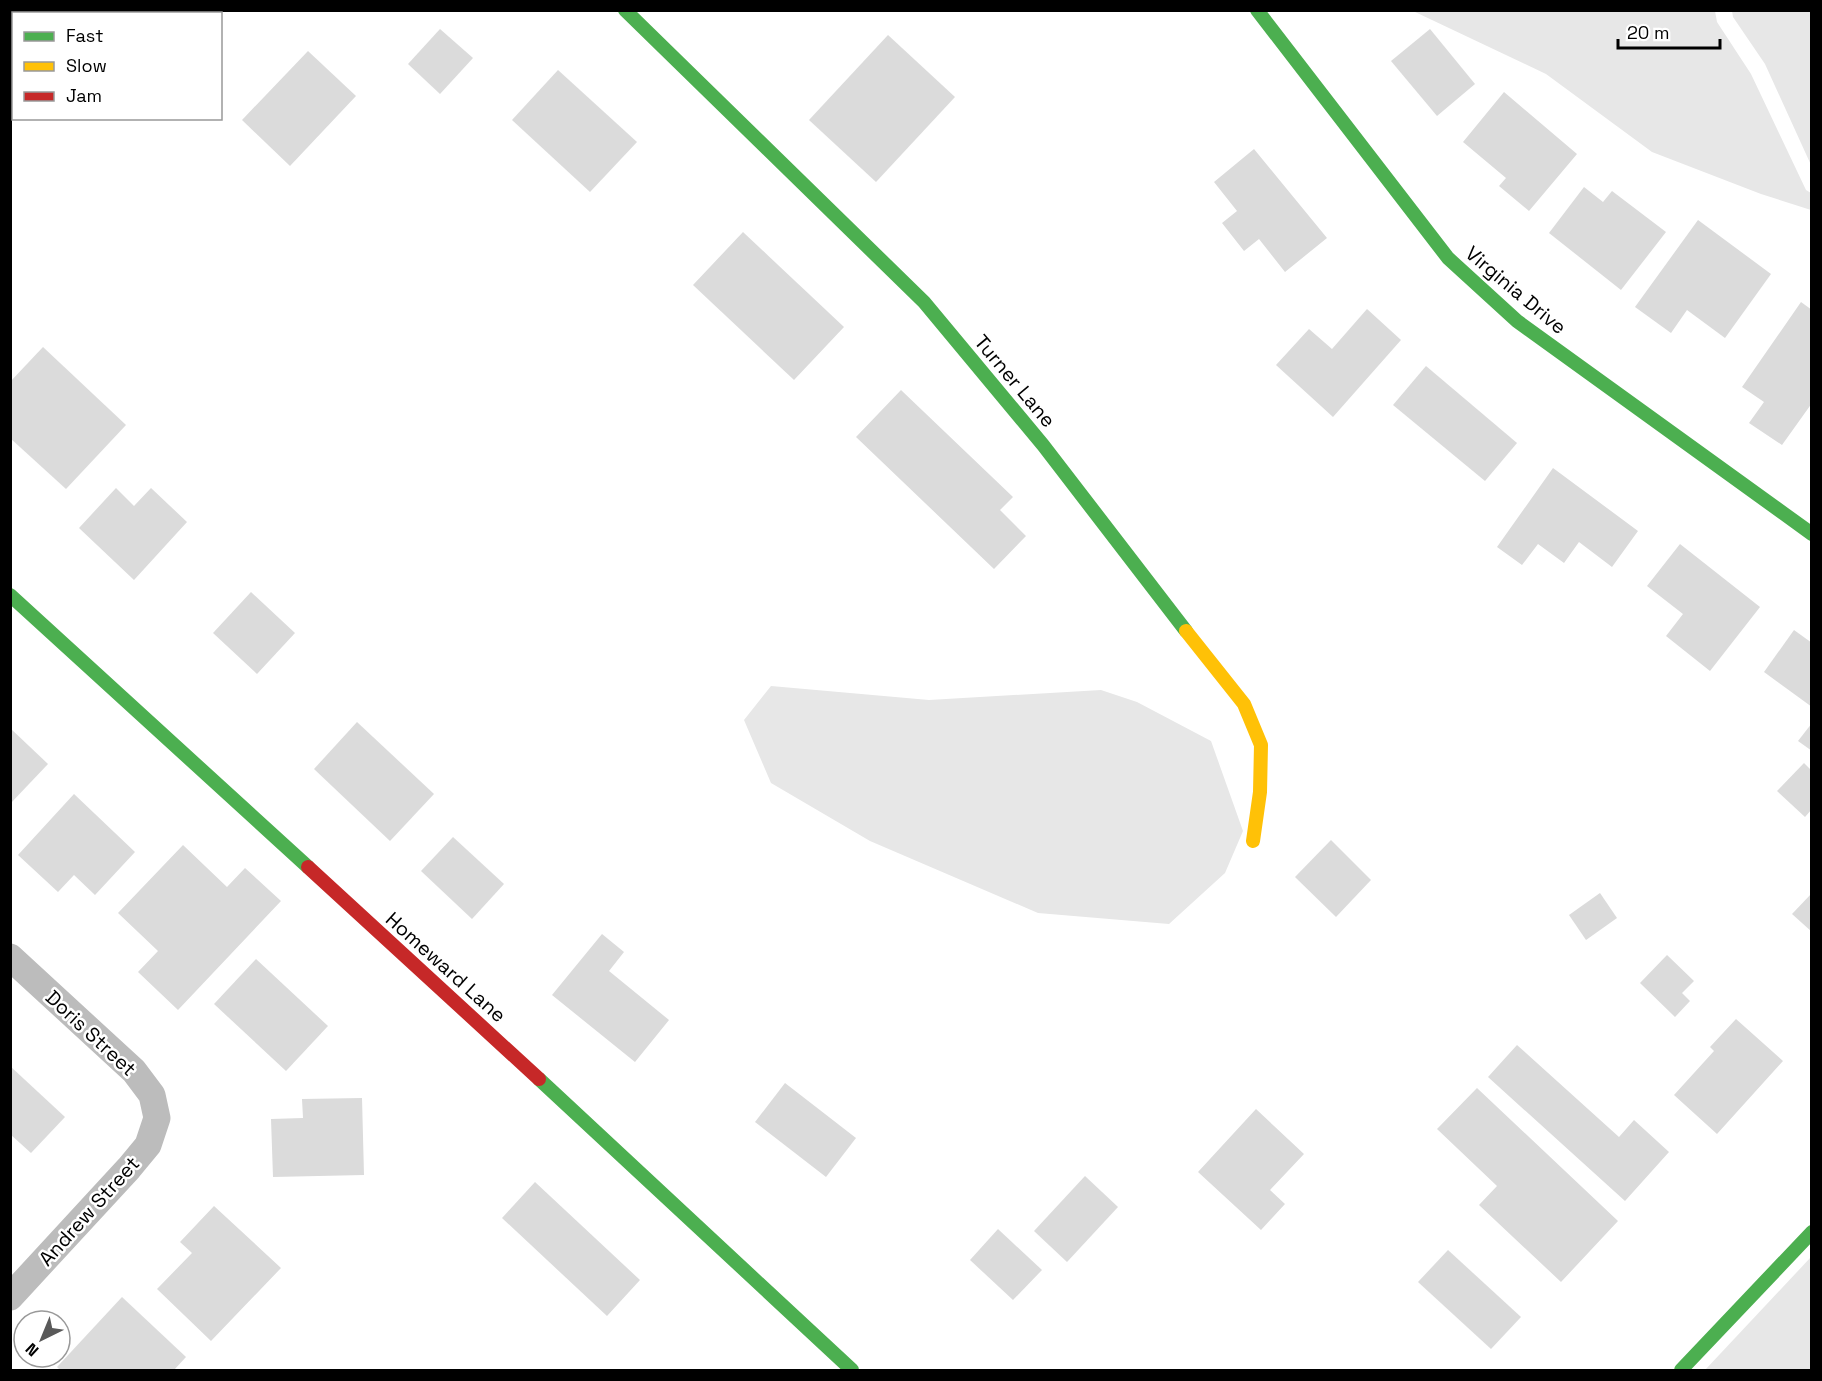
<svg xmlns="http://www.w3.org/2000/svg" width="1822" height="1381" font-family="'Space Grotesk',sans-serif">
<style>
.green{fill:#e7e7e7}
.building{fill:#dbdbdb}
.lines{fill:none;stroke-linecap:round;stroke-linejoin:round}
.street{stroke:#bcbcbc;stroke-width:27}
.fast{stroke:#4caf50;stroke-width:14}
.slow{stroke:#ffc107;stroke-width:14}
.jam{stroke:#c62828;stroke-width:14}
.labels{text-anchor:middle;stroke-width:5;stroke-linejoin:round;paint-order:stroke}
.street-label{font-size:20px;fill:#000;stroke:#fff}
</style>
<rect width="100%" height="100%" fill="#fff"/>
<g class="green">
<polygon points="1413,11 1715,11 1717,22 1751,74 1806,190 1811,193 1811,210 1761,194 1652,152 1546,74"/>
<polygon points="1732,11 1811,11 1811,165 1765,64 1733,17"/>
<polygon points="771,686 929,700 1101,690 1137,702 1211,741 1243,831 1225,873 1169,924 1038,913 870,841 771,783 744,720"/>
<polygon points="1811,1257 1811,1370 1705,1370"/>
</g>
<g class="building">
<polygon points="440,29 473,58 440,94 408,64"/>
<polygon points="1430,29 1475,84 1437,116 1391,61"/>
<polygon points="888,35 955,97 876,182 809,120"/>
<polygon points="308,51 356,96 290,166 242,120"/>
<polygon points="558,70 637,142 590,192 512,120"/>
<polygon points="1504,92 1577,154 1529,211 1499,186 1506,178 1463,142"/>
<polygon points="1254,149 1327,238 1285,272 1259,239 1244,251 1222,223 1237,211 1214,182"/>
<polygon points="1584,187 1603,202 1612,191 1666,232 1621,290 1549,233"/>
<polygon points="1698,220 1771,274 1725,338 1687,310 1671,333 1635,307"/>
<polygon points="743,232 844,327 794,380 693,285"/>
<polygon points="1801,302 1812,310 1812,403 1782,445 1749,423 1764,402 1742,387"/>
<polygon points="1367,309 1401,340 1333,417 1276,365 1309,329 1332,349"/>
<polygon points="43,347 126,425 66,489 10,438 10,382"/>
<polygon points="1426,366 1517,443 1485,481 1393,405"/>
<polygon points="901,390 1013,497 1000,510 1026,536 994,569 856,437"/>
<polygon points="1553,468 1638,531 1612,567 1579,542 1564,563 1538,544 1522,565 1497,547"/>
<polygon points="116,488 134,506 151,488 187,522 134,580 79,528"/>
<polygon points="1680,544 1760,607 1710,671 1666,636 1683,614 1647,586"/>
<polygon points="251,592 295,633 257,674 213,633"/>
<polygon points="1794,630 1812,643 1812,707 1764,672"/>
<polygon points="357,722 434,794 390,841 314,769"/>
<polygon points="1812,723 1812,751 1798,741"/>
<polygon points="10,728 48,764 10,804"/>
<polygon points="1804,763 1812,771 1812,809 1805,817 1777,791"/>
<polygon points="74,794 135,852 95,895 74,875 58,892 18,855"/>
<polygon points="453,837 504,884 472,919 421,871"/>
<polygon points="1331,840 1371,880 1336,917 1295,877"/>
<polygon points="183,845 227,887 245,868 281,901 178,1010 138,972 158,951 118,913"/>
<polygon points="1600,893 1617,918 1586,940 1569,915"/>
<polygon points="1812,893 1812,932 1792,914"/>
<polygon points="602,934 624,952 609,971 669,1020 635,1062 552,995"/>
<polygon points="1667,955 1694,981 1682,993 1690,1001 1675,1017 1640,983"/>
<polygon points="256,959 328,1026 286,1071 214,1004"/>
<polygon points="1736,1019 1783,1061 1717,1134 1674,1095 1714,1051 1710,1047"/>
<polygon points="1517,1045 1619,1137 1634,1120 1669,1152 1625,1201 1488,1077"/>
<polygon points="10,1066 65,1117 31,1153 10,1134"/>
<polygon points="785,1083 856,1138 826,1177 755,1122"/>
<polygon points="1477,1088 1618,1221 1561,1282 1479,1205 1497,1186 1437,1129"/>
<polygon points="362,1098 364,1175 273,1177 271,1119 303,1118 302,1099"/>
<polygon points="1256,1109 1304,1154 1270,1190 1285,1204 1261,1230 1198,1172"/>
<polygon points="1085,1176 1118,1207 1067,1262 1034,1231"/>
<polygon points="535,1182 640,1280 607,1316 502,1218"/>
<polygon points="214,1206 281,1268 211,1341 157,1289 192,1253 180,1242"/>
<polygon points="998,1229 1042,1270 1013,1300 970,1260"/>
<polygon points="1448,1250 1521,1317 1491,1349 1418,1282"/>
<polygon points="122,1297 186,1357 174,1370 60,1370 57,1367"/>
</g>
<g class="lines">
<polyline class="street" points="10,957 134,1071 152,1095 157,1118 148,1145 129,1168 10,1297"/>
<g class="fast">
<polyline points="625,10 924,302 1043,445 1186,631"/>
<polyline points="1257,10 1448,258 1517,321 1812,534"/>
<polyline points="10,595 308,867"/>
<polyline points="539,1079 852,1370"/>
<polyline points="1681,1370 1812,1232"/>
</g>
<polyline class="slow" points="1186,631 1244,704 1261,745 1260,792 1253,841"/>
<polyline class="jam" points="308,867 539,1079"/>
</g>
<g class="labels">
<g class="street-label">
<text transform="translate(1516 290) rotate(40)" y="7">Virginia Drive</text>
<text transform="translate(1015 381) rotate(50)" y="7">Turner Lane</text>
<text transform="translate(446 967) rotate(42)" y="7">Homeward Lane</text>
<text transform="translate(91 1033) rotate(43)" y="7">Doris Street</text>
<text transform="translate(89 1211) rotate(-48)" y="7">Andrew Street</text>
</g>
</g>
<rect width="1822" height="1381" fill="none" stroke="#000000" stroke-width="24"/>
<rect x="12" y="12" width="210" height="108" fill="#ffffff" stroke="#999999" stroke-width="1.5"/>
<rect x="24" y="32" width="30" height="9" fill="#4caf50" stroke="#999999" stroke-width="1.5"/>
<text x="66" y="42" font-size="18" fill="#000000">Fast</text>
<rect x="24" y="62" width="30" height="9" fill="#ffc107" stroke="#999999" stroke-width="1.5"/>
<text x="66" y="72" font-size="18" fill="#000000">Slow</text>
<rect x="24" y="92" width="30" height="9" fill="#c62828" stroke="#999999" stroke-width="1.5"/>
<text x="66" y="102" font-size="18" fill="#000000">Jam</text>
<g transform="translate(42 1339) rotate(223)"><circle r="28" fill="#ffffff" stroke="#999999" stroke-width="1.5"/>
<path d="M0-4.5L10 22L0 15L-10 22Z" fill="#595959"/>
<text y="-9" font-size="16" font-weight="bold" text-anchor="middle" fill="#000000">N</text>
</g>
<path d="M1618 39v9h102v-9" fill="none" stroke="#000000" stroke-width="3"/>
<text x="1627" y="39" font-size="18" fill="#000000" stroke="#ffffff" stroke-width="4.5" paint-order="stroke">20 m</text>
</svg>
